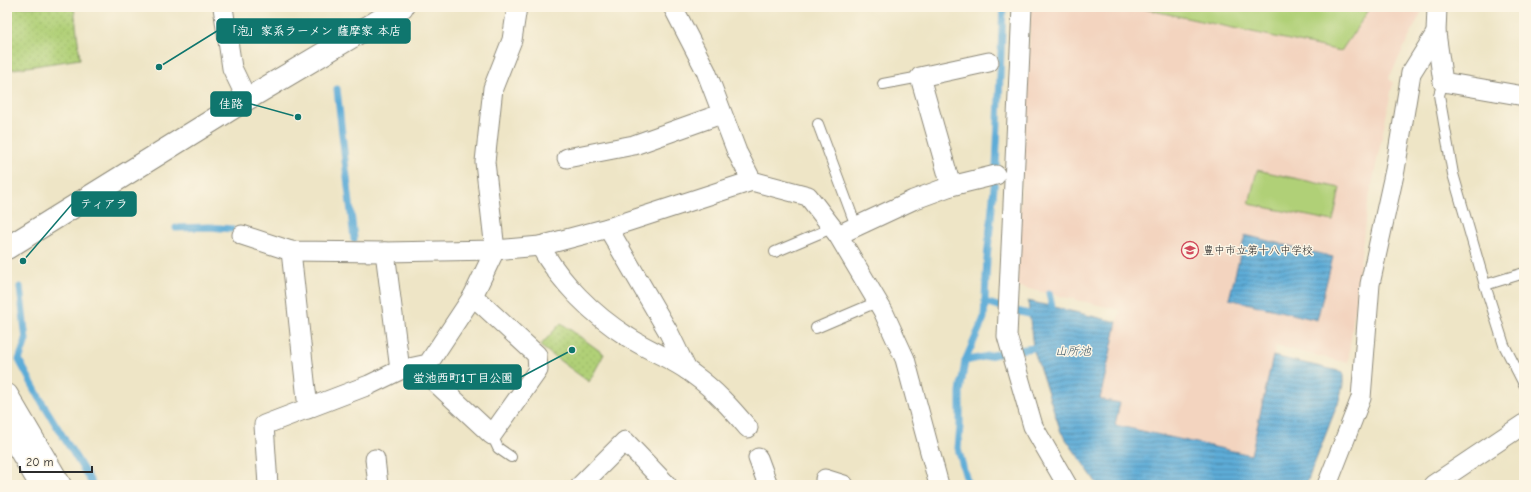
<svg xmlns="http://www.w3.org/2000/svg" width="1531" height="492" font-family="'Comic Neue','Klee One',sans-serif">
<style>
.built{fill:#f3d4bf}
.green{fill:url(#green-dots);stroke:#6e7e51}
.pitch{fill:#b0d077;stroke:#6e7e51}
.water{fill:url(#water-rules);stroke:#446c81}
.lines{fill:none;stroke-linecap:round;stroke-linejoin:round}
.stream{stroke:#5dacd7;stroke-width:7}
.service-casing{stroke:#8c8878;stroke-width:12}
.minor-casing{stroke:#8c8878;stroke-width:21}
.tertiary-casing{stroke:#8c8878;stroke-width:24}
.primary-casing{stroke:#8c8878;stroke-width:24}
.motorway-casing{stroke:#8c8878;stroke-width:24}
.service{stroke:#fff;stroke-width:10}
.minor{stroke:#fff;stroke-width:19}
.tertiary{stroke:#fff;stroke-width:22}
.primary{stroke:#fff;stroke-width:22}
.motorway{stroke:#fff;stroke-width:22}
.labels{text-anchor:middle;stroke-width:3;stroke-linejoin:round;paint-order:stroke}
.poi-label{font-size:11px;fill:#2b2b2b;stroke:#fcf5e5;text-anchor:start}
.water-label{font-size:12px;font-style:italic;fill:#3c5867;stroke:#fcf5e5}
.leader{fill:none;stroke:#0f766e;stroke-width:1.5}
.callout-dot{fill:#0f766e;stroke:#fcf5e5;stroke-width:1.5}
.callout{fill:#0f766e;stroke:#0f766e;stroke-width:1.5}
.callout-label{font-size:12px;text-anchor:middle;font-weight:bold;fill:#fff}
</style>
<defs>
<pattern id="green-dots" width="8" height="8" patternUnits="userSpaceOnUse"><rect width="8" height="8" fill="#b0d077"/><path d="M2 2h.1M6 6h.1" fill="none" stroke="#98b367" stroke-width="1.8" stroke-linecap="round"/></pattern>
<pattern id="water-rules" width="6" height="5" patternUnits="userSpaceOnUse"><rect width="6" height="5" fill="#5dacd7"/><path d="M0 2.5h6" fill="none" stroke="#4d8caf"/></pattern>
</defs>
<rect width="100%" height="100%" fill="#fcf5e5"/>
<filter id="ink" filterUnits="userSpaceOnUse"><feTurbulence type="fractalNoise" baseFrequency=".025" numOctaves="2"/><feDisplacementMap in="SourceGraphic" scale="8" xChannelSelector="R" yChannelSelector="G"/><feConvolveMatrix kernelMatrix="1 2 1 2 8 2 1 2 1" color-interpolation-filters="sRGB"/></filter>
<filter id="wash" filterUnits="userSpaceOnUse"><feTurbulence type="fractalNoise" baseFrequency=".012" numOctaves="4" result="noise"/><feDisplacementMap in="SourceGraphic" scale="16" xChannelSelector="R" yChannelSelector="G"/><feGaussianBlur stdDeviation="0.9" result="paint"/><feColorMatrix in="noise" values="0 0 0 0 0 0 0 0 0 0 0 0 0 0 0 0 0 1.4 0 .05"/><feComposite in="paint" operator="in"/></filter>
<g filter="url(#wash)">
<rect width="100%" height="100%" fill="#eee5c6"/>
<polygon class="built" points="1031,7 1424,7 1389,78 1393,83 1366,214 1348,363 1276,346 1251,455 1115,425 1100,399 1120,310 1016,286"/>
<g class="green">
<polygon points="7,7 74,7 80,59 7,70"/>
<polygon points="561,323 604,354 589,382 540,346"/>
</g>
<g class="pitch">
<polygon points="1135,7 1371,7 1341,51"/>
<polygon points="1257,170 1340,188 1333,221 1249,204"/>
</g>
<g class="water">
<polygon points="1245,235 1333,257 1317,320 1229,299"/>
<polygon points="1028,301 1117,322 1100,399 1120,403 1115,425 1251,455 1273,356 1343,372 1343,385 1339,400 1306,485 1098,485 1061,432 1033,348"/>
</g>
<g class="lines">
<g class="stream">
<polyline points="337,89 354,239"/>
<polyline points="176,228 210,227 231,229"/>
<polyline points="20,287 26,340 19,360 43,404 93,485"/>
<polyline points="1049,293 1052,307"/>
<polyline points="985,302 1001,307"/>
<polyline points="1016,311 1029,314"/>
<polyline points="1019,350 1033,348"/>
<polyline points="965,361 1002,353"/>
<polyline points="968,485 958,448 960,427 960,392 965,361 984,318 987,259 996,167 1003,7"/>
</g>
</g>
</g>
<g filter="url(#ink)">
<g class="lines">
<g class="service-casing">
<g id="service">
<polyline points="1443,82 1439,95 1453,174 1485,285 1504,345 1524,384"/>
<polyline points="883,84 920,77"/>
<polyline points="818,124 856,226"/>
<polyline points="775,252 832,228"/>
<polyline points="1485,285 1524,273"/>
<polyline points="816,328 877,302"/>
<polyline points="492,435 498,448 511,457"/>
</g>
</g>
<g class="minor-casing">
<g id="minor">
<polyline points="223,7 232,68 247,99"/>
<polyline points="673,7 706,71 737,152 752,181 808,196 838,235 883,311 905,359 939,485"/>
<polyline points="1022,7 1007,336 1033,426 1067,485"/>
<polyline points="1437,7 1436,33 1443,82 1524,96"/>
<polyline points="567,158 634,145 721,114"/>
<polyline points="951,186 920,77 989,62"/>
<polyline points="608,228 669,333 687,370"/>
<polyline points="242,235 291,251 385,252 495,250 540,246 608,228 752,181"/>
<polyline points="838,235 913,200 951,186 996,175"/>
<path d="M540,246C560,282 593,315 628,337C649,351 674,359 694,375C715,390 731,408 748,428"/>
<polyline points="291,251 308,409"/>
<polyline points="385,252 400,370"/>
<polyline points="428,364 433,380 492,435 538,370 537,355 473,296"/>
<polyline points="758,458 768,485"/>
<polyline points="375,459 378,485"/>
<polyline points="825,479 844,485"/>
<polyline points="268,485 264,425 369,385 400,370 428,364 473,296 495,250 485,162 493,88 512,40 517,7"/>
<polyline points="581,485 625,441 667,485"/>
<polyline points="1327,485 1361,398 1370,284 1395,170 1411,73 1436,33"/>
<polyline points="1433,485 1524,424"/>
</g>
</g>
<g class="tertiary-casing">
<polyline id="tertiary" points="7,248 247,99 402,7"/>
</g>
<g class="primary-casing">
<polyline id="primary" points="7,395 60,485"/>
</g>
<g class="motorway-casing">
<polyline id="motorway" points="7,428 41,485"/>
</g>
<use href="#service" class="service"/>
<use href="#minor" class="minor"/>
<use href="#tertiary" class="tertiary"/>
<use href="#primary" class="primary"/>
<use href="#motorway" class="motorway"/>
</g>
</g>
<defs>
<g id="school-ring" transform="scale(0.9)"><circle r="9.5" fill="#fcf5e5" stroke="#d1495b" stroke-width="1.5"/><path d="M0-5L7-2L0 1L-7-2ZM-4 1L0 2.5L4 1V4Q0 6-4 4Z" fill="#d1495b"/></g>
</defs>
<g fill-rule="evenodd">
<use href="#school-ring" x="1190" y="250"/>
</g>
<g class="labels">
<g class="poi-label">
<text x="1203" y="254">豊中市立第十八中学校</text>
</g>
<g class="water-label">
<text x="1073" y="355">山所池</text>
</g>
</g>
<path class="leader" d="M159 67L217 31M298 117L251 104M23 261L72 204M572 350L521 377"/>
<g class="callout-dot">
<circle cx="159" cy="67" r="4"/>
<circle cx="298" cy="117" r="4"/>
<circle cx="23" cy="261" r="4"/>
<circle cx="572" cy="350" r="4"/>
</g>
<g class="callout">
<rect x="217" y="19" width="193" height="24" rx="4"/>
<rect x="211" y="92" width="40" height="24" rx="4"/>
<rect x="72" y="192" width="64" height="24" rx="4"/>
<rect x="404" y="365" width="117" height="24" rx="4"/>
</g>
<g class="callout-label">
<text x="313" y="35">「泡」家系ラーメン 薩摩家 本店</text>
<text x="231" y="108">佳路</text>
<text x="104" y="208">ティアラ</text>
<text x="463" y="382">蛍池西町1丁目公園</text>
</g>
<rect width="1531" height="492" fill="none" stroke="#fcf5e5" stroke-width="24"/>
<path d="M20 466v6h72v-6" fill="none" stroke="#2b2b2b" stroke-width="2"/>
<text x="26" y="466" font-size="12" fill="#2b2b2b" stroke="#fcf5e5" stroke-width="3" paint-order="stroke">20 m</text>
</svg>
